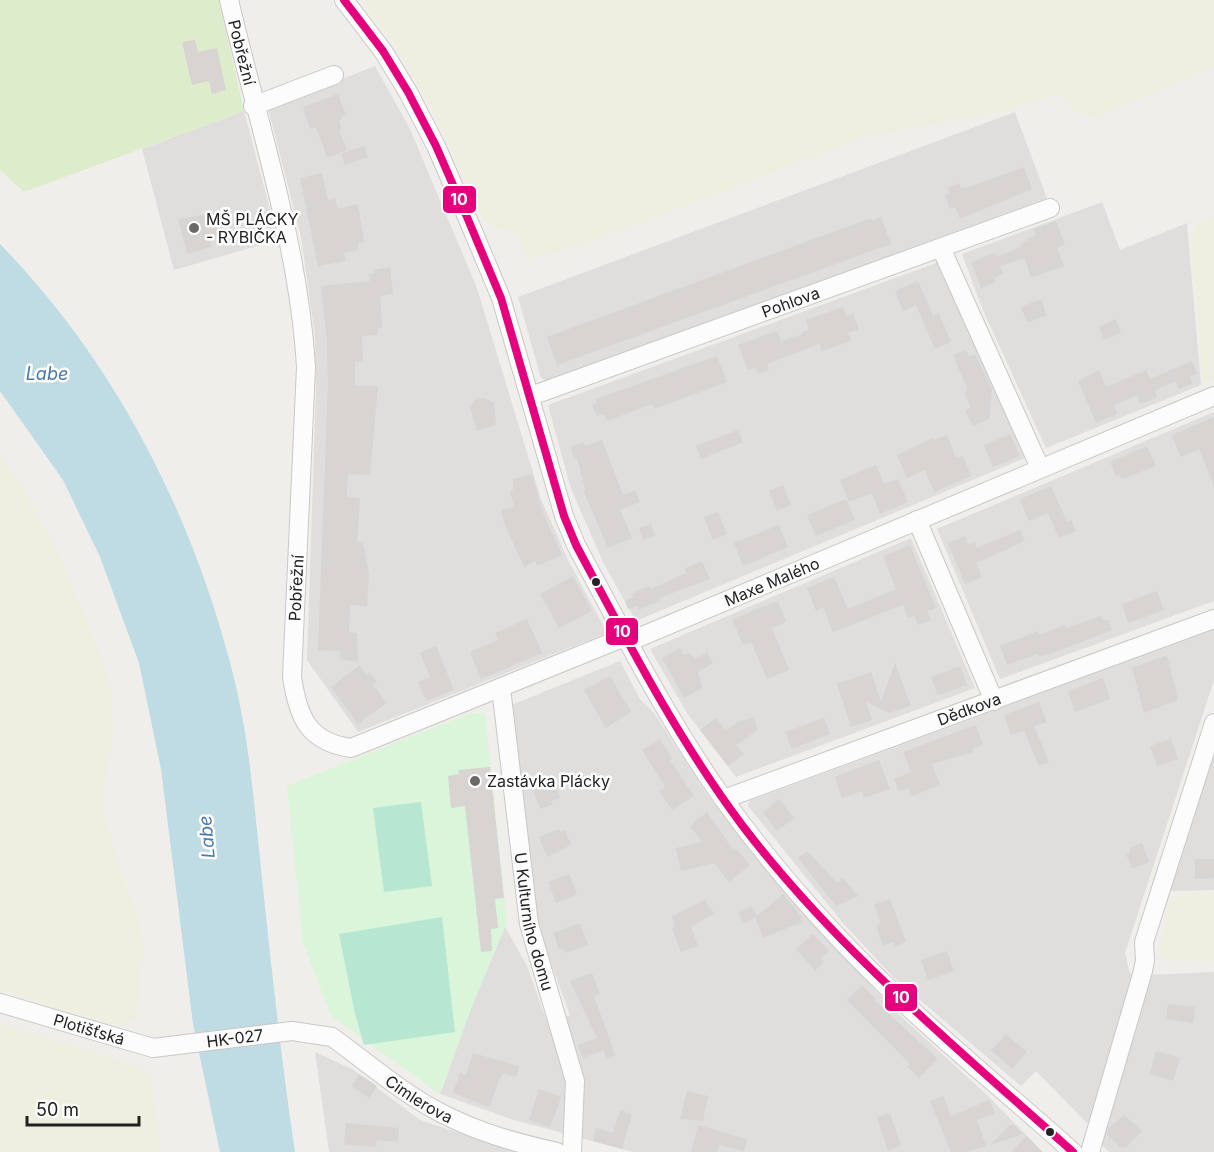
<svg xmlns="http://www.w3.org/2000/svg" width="1214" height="1152" font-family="Inter,sans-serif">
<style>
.residential{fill:#dfdedc}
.farmland{fill:#efefdf}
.grass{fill:#ddeccb}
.park{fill:#daf5da}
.pitch{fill:#b7e6d2}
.water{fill:#bfdbe3}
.building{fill:#d7d4d2}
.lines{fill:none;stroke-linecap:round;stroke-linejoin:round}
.street-casing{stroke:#c9c8c7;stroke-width:20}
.street{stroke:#fdfcfc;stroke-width:18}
.bus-1-casing{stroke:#fff;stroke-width:12}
.bus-1{stroke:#e5007d;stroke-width:8}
.poi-dot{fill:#6a6968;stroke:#fff;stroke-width:2}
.bus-dot{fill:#222;stroke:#fff;stroke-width:2}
.labels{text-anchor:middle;stroke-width:5;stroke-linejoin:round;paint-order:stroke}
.street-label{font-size:16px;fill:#222;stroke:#fff}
.poi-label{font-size:16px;fill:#222;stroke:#fff;text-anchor:start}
.water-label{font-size:18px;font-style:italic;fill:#4a7aab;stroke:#fff}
.line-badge{stroke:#fff;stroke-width:2}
.badge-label{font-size:16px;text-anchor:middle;font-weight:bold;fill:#fff}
</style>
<rect width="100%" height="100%" fill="#f0eeeb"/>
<g class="residential">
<polygon points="375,66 410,129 477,288 541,499 568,560 607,633 358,732 307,660 316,389 315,336 301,237 268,108"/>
<polygon points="244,111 278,240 174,270 142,149"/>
<polygon points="1015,112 1047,198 547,382 541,378 518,297"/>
<polygon points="1102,202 1120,250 1187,223 1201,385 1046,448 982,308 962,254"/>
<polygon points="939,262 1025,458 636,621 603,562 571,489 548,405"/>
<polygon points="1214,412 1214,601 1000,679 937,529"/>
<polygon points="911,538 975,688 736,777 687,713 650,649"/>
<polygon points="1214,630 1214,680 1125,953 1130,974 1136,975 1089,1125 1036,1071 1021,1086 893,977 843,923 748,806 749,801"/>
<polygon points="620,661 640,699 654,713 711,800 807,916 893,1009 987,1095 1043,1152 633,1152 514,1120 440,1094 472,1006 505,927 527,966 548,1025 570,1015 536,922 509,706"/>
<polygon points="1214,753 1214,890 1171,891 1195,803"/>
<polygon points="1214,972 1214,1152 1109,1152 1100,1143 1149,975"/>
<polygon points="315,1052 352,1069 420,1120 517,1152 329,1152"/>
</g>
<g class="farmland">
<polygon points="360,0 1214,0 1214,66 1097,117 1079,113 1062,94 1056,93 1009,110 864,137 586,243 535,258 527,257 520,237 511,230 499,229 485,222 435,114 396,47"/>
<polygon points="1214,217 1214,379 1204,383 1191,244 1195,226"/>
<polygon points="0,456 19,481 59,555 91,629 112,689 113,738 101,802 123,878 138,916 144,947 137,1019 118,1024 46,1006 0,989"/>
<polygon points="1183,894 1214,894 1214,961 1164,960 1160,952 1169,905"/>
<polygon points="0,1023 135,1066 151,1077 162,1152 0,1152"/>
</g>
<polygon class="grass" points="0,0 219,0 244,111 24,192 0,170"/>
<polygon class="park" points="471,713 485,713 507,922 472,1006 440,1094 331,1016 303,942 287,786"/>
<g class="pitch">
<polygon points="421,802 432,886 384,892 373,808"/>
<polygon points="442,917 455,1032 364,1045 355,1014 339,934"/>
</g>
<path class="water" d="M0,244C115,362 191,511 232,670C249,735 254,803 261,869C271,964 281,1058 295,1152H220L193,1024L161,769L139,663L100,557L63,480L0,391Z"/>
<g class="building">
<polygon points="195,40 198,52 217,48 226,90 212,94 209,81 192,85 182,42"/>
<polygon points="338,94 346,115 341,117 342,120 339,121 342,129 339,130 347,150 327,158 316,127 310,129 303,107"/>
<polygon points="364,146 368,157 345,165 341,154"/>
<polygon points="1024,167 1032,189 960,219 955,207 950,209 945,195 950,193 948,188 959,183 961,188 969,187"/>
<polygon points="322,173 328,200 335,198 338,209 358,204 364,242 358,243 359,250 344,253 346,261 318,266 300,178"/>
<polygon points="221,212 227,233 209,238 212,247 187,254 178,219"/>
<polygon points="881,217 891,244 557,365 547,337 871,218 872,221"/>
<polygon points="1056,221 1065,245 1057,248 1064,266 1031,278 1024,258 1000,266 1003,274 994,278 996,282 981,288 971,262 995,253 996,257 1021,247 1020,244 1028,241 1027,238 1036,235 1034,229"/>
<polygon points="390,267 393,294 380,296 382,328 378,328 378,335 362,336 363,362 355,362 355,386 378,386 370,475 348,474 347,497 360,498 357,542 363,542 369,574 367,606 350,605 349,632 357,633 358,662 340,659 340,651 318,650 328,384 327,341 321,286 370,281 369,274 375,273 374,270"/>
<polygon points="918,281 933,316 939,313 951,342 935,349 916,305 903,311 895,291"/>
<polygon points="1041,299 1047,315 1027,323 1021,307"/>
<polygon points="843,307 847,316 853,313 859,329 848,333 851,341 822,351 819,344 767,364 769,370 758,374 756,367 748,370 738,345 777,331 781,341 803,334 802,332 809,330 806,320"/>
<polygon points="1116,319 1121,333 1104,340 1099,327"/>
<polygon points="966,350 969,357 975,354 992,389 989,419 973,426 965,410 971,408 965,394 967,388 953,355"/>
<polygon points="717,356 727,382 654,409 652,404 607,421 604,414 597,416 592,405 597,403 596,399"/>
<polygon points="1192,361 1197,374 1190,377 1193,383 1179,389 1176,381 1155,390 1157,397 1140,404 1137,395 1114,405 1117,414 1096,423 1078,381 1099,370 1106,387 1146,370 1150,379"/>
<polygon points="484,398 494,403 496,425 477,431 470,407 475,400"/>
<polygon points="1214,417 1214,486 1199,449 1181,457 1172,435"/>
<polygon points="738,430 743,442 701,459 696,446"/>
<polygon points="1010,434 1020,456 993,467 984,445"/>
<polygon points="947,435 956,458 963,456 971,476 934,492 925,470 907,478 897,455 933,438 934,440"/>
<polygon points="602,440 623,495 635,490 640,502 620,510 632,538 608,548 583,490 585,489 577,458 575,459 570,447 584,442 585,446"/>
<polygon points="1147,446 1156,466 1122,479 1119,475 1116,476 1110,462"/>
<polygon points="876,465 884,484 898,479 908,502 880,514 872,493 849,502 840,480"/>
<polygon points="532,474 543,513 562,555 537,566 535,561 524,567 504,523 501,510 514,507 510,491 513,490 513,479"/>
<polygon points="783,485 791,505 777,511 769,491"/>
<polygon points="1051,486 1067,522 1071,520 1076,531 1059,538 1048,513 1029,521 1020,499"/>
<polygon points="846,499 855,520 816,536 807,515"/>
<polygon points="718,512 727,534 713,540 704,517"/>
<polygon points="651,524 655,535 643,540 639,528"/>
<polygon points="779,525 788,547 743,566 734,543"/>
<polygon points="1020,530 1025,541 976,563 982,577 965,584 948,543 965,536 968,544 975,542 977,548"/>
<polygon points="910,545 936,608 927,611 931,620 918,625 914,615 908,618 903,605 833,632 823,607 816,611 807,588 834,577 848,609 896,589 883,556"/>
<polygon points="702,561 710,579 659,598 660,601 638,610 637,606 628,609 625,601 633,597 631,594 649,586 651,589 686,573 684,569"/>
<polygon points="573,576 592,611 559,628 540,594"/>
<polygon points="1157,591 1164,610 1128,623 1122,604"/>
<polygon points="778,601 786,622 772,628 789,670 767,679 751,642 743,645 732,619"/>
<polygon points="1101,616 1103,621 1108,619 1112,630 1053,653 1039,657 1038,654 1007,665 1000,646 1038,631 1039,635 1065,625 1066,628"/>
<polygon points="527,619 542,653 481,679 470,652 498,640 495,633"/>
<polygon points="436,646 454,690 426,701 418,682 430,677 420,653"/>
<polygon points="680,648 684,655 689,653 695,659 707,652 713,663 698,672 702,688 684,698 662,658"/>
<polygon points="1167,655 1178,700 1144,713 1132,668"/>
<polygon points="895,663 911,706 889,713 866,702 872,720 851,727 837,684 871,672 881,702"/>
<polygon points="360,665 366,675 370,673 377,682 373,684 386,703 358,724 331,687"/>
<polygon points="960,666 967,685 938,695 931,677"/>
<polygon points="610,676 631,712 606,728 584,690"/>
<polygon points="1103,678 1110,699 1075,712 1068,691"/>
<polygon points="1039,702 1047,722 1034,726 1049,762 1039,766 1024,731 1011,735 1004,715"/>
<polygon points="753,717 758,730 736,745 744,754 728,766 700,730 716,718 726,731 736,723"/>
<polygon points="824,718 830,734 792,749 785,732"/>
<polygon points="976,725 983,745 972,749 973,752 932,764 940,785 912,796 909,788 898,791 894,779 911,772 903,752"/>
<polygon points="660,739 672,759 670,760 694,796 672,810 659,791 665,787 642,750"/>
<polygon points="1171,739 1178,759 1157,766 1150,746"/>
<polygon points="879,760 890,789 864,798 862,791 842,798 835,777"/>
<polygon points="490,767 504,898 495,899 498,928 491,929 492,951 481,952 465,806 451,808 448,776 459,774 458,770"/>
<polygon points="552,776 560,798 551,801 552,805 540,809 531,784"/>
<polygon points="779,799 794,818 777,831 763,812"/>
<polygon points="707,812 734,851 737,849 750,865 729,882 714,863 681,871 676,848 702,842 690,826"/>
<polygon points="559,829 561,832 565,830 571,845 547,857 539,837"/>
<polygon points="1142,843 1149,862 1132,869 1126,854 1130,853 1129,848"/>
<polygon points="807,851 837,883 843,878 858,896 836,906 798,858"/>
<polygon points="1195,859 1214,859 1214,878 1195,879"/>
<polygon points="569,874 577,894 556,903 548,882"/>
<polygon points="783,894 802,917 800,919 802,922 763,938 755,917 744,923 738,913 751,906 757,916"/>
<polygon points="890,899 906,942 895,946 893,942 883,946 876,926 881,923 874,905"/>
<polygon points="705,900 714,913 691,927 698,946 681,952 672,928 675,927 672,916"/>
<polygon points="580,923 588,945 565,953 563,949 559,950 553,933"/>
<polygon points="813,934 829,951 821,958 824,962 815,970 796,949"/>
<polygon points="947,951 954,971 928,980 921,960"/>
<polygon points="592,973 600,994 594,996 615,1055 607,1058 603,1050 583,1058 578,1045 597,1038 570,981"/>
<polygon points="862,985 876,999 874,1000 938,1059 919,1078 907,1066 910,1064 847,1000"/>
<polygon points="1168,1004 1195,1007 1193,1023 1166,1019"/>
<polygon points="1006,1034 1027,1052 1012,1069 991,1050"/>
<polygon points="1156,1051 1180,1058 1173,1081 1150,1074"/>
<polygon points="473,1053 519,1066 516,1077 502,1073 489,1107 453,1093 460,1073 466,1075"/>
<polygon points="359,1074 377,1086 369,1098 352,1086"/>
<polygon points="539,1089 561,1097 550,1127 529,1120"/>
<polygon points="687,1091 708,1096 703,1121 680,1119"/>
<polygon points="943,1096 951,1116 989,1100 995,1113 977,1120 986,1146 967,1152 951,1152 930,1101"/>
<polygon points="620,1110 632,1114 622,1149 593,1141 596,1128 613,1133"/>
<polygon points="890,1113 901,1146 888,1151 877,1117"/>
<polygon points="1124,1115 1142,1131 1125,1148 1120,1147 1107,1134 1108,1129"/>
<polygon points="346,1123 399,1128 398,1142 377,1140 376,1147 344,1144"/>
<polygon points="698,1125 747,1139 744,1151 719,1145 717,1152 691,1152"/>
<polygon points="1010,1125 1014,1125 1023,1134 990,1145"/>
<polygon points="1026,1136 1042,1152 1011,1152"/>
</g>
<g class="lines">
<g class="street-casing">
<g id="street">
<path id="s1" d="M229,0C257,120 299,245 306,367L292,677C298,717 308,742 351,748L625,637"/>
<path d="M344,0L383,51L408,92L436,146L467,217L501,298L564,516L576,545C622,630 666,718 722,797C778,875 845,949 916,1014C967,1061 1021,1105 1073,1152"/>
<polyline points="253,106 334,75"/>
<polyline points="941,248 1040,468"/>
<path id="s2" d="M531,396L1050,208"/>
<polyline points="917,520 994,701"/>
<path id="s3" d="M628,642L1214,396"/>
<path id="s4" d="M501,688L529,924L575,1081L572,1152"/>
<path id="s5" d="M724,799L1214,619"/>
<path id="s6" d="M0,1003L153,1048L292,1031L332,1037C368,1063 403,1094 443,1114C480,1133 517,1143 557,1152"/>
<polyline points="1090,1152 1143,971 1145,960 1144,942 1214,723"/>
</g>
</g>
<use href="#street" class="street"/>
<g class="bus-1-casing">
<path id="bus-1" d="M344,0L383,51L408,92L436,146L467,217L501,298L564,516L576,545C627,641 677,738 742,825C837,950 957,1048 1073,1152"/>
</g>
<use href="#bus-1" class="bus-1"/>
</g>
<g class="poi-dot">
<circle cx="194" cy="228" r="6"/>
<circle cx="475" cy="781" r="6"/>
</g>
<g class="bus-dot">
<circle cx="596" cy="582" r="5"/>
<circle cx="1050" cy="1132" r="5"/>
</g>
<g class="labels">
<g class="street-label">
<text dy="6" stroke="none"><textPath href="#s1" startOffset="54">Pobřežní</textPath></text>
<text dy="6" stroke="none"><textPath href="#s2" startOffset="276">Pohlova</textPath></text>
<text dy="6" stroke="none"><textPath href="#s3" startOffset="156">Maxe Malého</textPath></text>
<text transform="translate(296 588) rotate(-87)" y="6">Pobřežní</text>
<text dy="6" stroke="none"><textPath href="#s5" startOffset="261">Dědkova</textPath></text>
<text dy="6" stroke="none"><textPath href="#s4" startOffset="236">U Kulturního domu</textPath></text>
<text dy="6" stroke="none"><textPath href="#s6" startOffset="93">Plotišťská</textPath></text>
<text dy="6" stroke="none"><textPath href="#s6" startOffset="242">HK-027</textPath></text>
<text dy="6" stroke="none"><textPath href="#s6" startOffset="447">Cimlerova</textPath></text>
</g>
<g class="poi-label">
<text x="206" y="225">MŠ PLÁCKY<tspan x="206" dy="18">- RYBIČKA</tspan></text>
<text x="487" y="787">Zastávka Plácky</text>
</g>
<g class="water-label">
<text x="47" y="380">Labe</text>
<text transform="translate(207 837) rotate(-95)" y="6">Labe</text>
</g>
</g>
<g class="line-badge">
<rect x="442" y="185" width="35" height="29" rx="6" fill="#e5007d"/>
<rect x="605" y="617" width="34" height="29" rx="6" fill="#e5007d"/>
<rect x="884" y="983" width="34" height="29" rx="6" fill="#e5007d"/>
</g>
<g class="badge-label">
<text x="459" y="205">10</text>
<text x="622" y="637">10</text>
<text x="901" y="1003">10</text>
</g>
<path d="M27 1116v9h112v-9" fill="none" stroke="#222222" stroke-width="3"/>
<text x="36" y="1116" font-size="18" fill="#222222" stroke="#ffffff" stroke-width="4.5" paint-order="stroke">50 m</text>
</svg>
